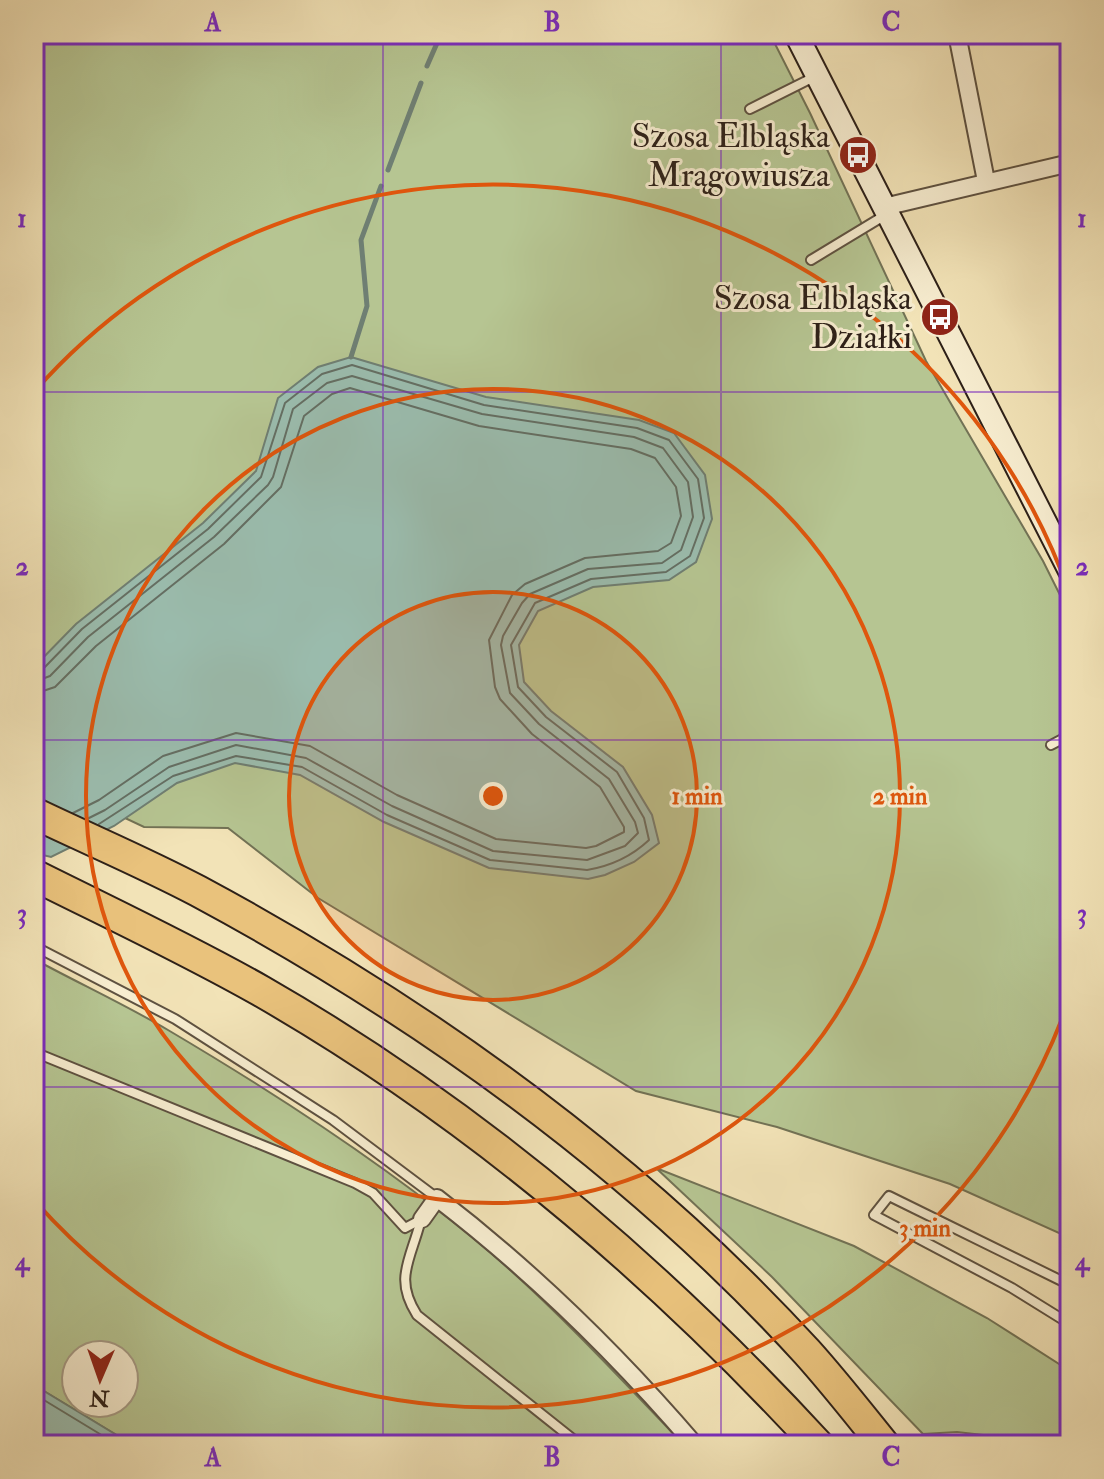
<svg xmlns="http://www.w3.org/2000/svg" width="1104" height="1479" font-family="'IM FELL Double Pica',serif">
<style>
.green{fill:#b6c592;stroke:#727255;stroke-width:2;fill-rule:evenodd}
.water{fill:#9bbeb0;stroke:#6f7f73;stroke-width:2}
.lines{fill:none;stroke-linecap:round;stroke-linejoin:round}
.shore{stroke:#646f64;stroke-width:2}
.stream{stroke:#6f7f73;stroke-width:5}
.service-casing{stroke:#5e5140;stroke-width:12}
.minor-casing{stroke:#5e5140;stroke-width:20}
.secondary-casing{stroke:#2d2018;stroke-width:26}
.motorway-casing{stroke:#2d2018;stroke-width:34}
.service{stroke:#f7edd0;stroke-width:8}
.minor{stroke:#f7edd0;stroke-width:16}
.secondary{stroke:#f7edd0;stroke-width:22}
.motorway{stroke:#e9c27c;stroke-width:30}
.grid{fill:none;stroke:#7b2cbf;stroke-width:2;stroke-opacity:0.55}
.ring{fill:none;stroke:#df560d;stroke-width:4}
.labels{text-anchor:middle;stroke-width:6;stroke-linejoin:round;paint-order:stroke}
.poi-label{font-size:34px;fill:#2d2018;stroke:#f7edd0;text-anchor:end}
.centre{fill:#df560d;stroke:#f7edd0;stroke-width:4}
.ring-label{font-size:24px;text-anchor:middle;font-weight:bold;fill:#df560d;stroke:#f7edd0;stroke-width:6;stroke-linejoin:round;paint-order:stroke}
.neatline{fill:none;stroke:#7b2cbf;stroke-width:3}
.grid-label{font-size:26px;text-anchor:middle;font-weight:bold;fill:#7b2cbf}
</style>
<rect width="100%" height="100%" fill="#f2e3b7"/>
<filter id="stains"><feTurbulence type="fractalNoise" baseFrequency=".0025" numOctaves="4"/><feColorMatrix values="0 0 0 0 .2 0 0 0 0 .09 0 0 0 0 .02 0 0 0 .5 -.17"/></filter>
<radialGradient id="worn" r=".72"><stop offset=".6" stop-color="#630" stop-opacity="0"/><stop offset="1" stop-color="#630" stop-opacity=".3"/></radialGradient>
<g class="green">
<polygon points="34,34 770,34 810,113 926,361 1043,561 1070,615 1070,1238 950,1184 777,1127 636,1091 318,898 228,828 144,827 34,775"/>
<path d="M34,959C78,983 124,1004 168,1030C278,1095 394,1170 491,1253C560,1313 621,1379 684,1445H133L34,1385ZM76,1355H124V1403H76Z"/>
<polygon points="656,1168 854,1246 987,1318 1070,1371 1070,1445 957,1432 923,1434 772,1277"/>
</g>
<g class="water">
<polygon points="351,357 486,397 639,420 674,433 705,475 712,519 696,562 669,580 593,587 538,611 519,645 524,682 551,711 623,767 652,815 659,843 634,862 605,875 588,879 489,868 384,822 300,775 235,763 177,783 114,826 51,857 34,853 34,667 76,624 203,523 256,471 278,398 318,367"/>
<polygon points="34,1385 133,1445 34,1445"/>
</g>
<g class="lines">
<g class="shore">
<path d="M34,671L42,670L82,629L208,529L261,477L285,403L322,374L352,365L484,405L637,428L669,440L698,479L704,518L690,556L666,572L591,579L535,603L511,645L518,687L546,717L617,772L644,818L649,840C632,856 611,866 587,870L490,860L387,815L302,767L236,756L173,776L99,824"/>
<polyline points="34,682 50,676 88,637 214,537 268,485 273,477 293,409 327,383 352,376 482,414 634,437 663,448 688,482 693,517 681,550 662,563 588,569 530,594 522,603 503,636 501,645 510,693 539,724 609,779 635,822 638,833 625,846 587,860 493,851 392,806 306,758 236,745 169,767 105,810 87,819"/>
<polyline points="34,694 55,687 96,646 224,544 281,487 304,416 332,394 350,388 479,426 631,449 655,458 676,487 681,516 671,543 658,551 585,558 525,584 512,595 489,640 495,687 500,699 532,734 600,787 624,827 624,832 596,846 586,848 496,839 397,795 310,746 236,733 163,756 99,800 73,813"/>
<polyline points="34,1394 118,1445"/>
</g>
<g class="stream">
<polyline points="427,66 441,34"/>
<polyline points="388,170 421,83"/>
<polyline points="351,357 367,306 361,240 381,186"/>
</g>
<g class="service-casing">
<g id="service">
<polyline points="841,34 848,39 861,34"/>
<polyline points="750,109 816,76"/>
<polyline points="811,260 887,214"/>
<polyline points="1051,745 1070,735"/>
<polyline points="34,946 175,1019 333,1120 437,1198"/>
<polyline points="34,1052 355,1183 373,1193 405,1228 422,1219"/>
<path d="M420,1223C410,1261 394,1279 417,1315L579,1444"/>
<polyline points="1070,1285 889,1196 874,1215 1012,1288 1070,1324"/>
</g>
</g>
<g class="minor-casing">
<g id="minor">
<polyline points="957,34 986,181"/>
<polyline points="884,207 1070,163"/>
<path d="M422,1219L437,1198C532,1271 617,1354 695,1445"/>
</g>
</g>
<g class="secondary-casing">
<polyline id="secondary" points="796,34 1070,571"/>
</g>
<g class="motorway-casing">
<g id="motorway">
<path d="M34,813C88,839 145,863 198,891C423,1012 634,1163 807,1352C834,1382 859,1414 884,1445"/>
<path d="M34,875C110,913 187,949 261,991C470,1111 655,1268 818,1445"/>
</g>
</g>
<use href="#service" class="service"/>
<use href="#minor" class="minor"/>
<use href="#secondary" class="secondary"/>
<use href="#motorway" class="motorway"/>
</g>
<path class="grid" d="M383,34V1445M721,34V1445M34,392H1070M34,740H1070M34,1087H1070"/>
<circle cx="493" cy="796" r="204" fill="#df560d" fill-opacity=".12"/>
<g class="ring">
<circle cx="493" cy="796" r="204"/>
<circle cx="493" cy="796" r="407"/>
<path d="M1069 1000A611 611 0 0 1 35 1201M35 391A611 611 0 0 1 1069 592"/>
</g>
<defs>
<g id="bus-disc" transform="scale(2)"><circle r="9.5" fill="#8f2418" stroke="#f7edd0"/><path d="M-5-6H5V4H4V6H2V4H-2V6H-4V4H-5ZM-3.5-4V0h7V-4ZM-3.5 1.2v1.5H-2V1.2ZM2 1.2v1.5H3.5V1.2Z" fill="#fff"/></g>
</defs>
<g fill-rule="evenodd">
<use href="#bus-disc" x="858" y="155"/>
<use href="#bus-disc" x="940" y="317"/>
</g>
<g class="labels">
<g class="poi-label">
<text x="830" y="147">Szosa Elbląska<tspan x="830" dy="39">Mrągowiusza</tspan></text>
<text x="912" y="309">Szosa Elbląska<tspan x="912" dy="39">Działki</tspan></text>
</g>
</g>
<circle cx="493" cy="796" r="12" class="centre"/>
<g class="ring-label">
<text x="697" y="804">1 min</text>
<text x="900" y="804">2 min</text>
<text x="925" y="1236">3 min</text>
</g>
<rect width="1104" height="1479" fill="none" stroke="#f2e3b7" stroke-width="88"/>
<g transform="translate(100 1379) rotate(182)"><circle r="38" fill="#f7edd0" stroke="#a69b86" stroke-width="2"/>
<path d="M0-6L14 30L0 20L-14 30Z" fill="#8f2418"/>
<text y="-12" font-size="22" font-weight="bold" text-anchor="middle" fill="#2d2018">N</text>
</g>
<rect x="44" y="44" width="1016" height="1391" class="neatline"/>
<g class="grid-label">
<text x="213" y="31">A</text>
<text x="552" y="31">B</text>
<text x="891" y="31">C</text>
<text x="22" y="227">1</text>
<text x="1082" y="227">1</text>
<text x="22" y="575">2</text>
<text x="1082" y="575">2</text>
<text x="22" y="922">3</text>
<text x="1082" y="922">3</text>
<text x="22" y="1270">4</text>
<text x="1082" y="1270">4</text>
<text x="213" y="1466">A</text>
<text x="552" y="1466">B</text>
<text x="891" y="1466">C</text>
</g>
<rect width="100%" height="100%" filter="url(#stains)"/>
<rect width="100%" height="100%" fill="url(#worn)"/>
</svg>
